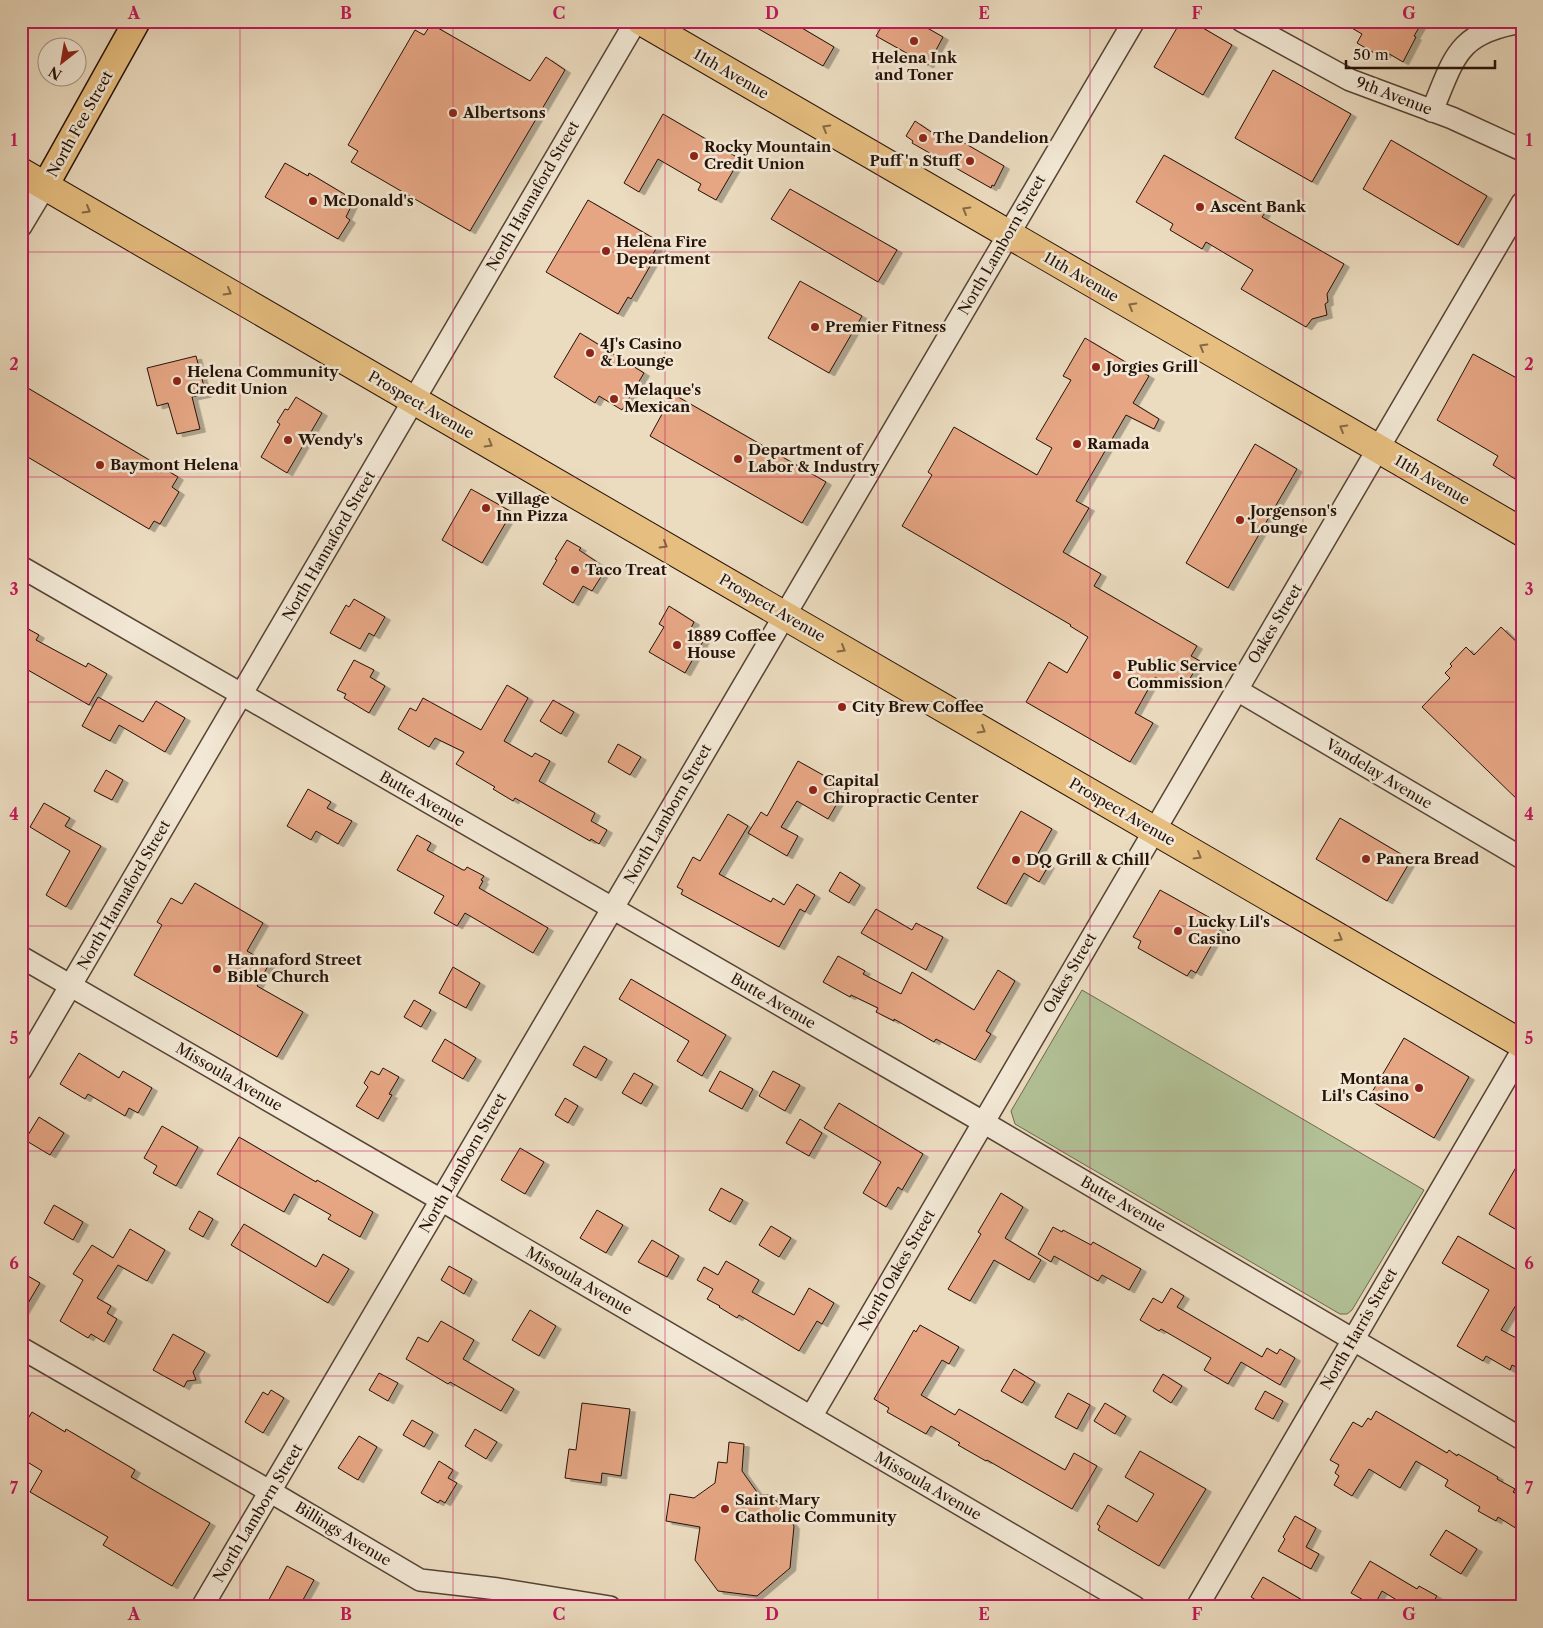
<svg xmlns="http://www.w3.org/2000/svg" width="1543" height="1628" font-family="'Libre Caslon Text',serif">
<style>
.green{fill:#b2c196;stroke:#6c6a4e}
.building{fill:#e6a684;stroke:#261207;filter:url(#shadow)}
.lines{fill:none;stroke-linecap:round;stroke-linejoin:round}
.minor-casing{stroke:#574435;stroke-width:24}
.major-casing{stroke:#261207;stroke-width:29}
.highway-casing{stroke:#261207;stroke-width:30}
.minor{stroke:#f2e8d5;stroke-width:21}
.major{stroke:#e6be80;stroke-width:26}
.highway{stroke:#e6be80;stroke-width:28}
.oneway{stroke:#866844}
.grid{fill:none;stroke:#c2185b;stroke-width:1;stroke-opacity:0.55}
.poi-dot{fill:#8f2418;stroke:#f2e8d5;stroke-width:2}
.labels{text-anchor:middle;stroke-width:5;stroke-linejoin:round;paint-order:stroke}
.poi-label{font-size:15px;font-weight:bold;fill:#261207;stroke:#f2e8d5;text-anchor:start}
.street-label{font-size:15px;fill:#261207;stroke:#f2e8d5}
.neatline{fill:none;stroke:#c2185b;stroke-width:2}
.grid-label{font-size:16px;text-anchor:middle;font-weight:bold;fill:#c2185b}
</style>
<defs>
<filter id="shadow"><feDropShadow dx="5.5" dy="3" stdDeviation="0" flood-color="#0004"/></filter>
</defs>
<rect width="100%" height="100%" fill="#ebdbbf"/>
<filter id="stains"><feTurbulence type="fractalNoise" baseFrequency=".004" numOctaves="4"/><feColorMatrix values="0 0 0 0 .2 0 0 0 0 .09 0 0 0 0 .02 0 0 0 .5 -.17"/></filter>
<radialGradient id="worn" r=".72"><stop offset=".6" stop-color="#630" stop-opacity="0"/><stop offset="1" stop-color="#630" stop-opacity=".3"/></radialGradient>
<polygon class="green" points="1082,990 1424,1190 1352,1310 1347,1314 1340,1314 1015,1124 1011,1111"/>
<g class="building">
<polygon points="745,21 790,21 834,47 823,66"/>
<polygon points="885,21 915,21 943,37 928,65 876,36"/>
<polygon points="1181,21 1191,21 1232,45 1203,95 1154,67"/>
<polygon points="1340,21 1423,21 1414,36 1416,37 1403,62 1386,52 1383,58 1357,43 1362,34"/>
<polygon points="431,24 530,81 546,57 565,70 470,231 351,162 358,151 348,145 415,30 424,35"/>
<polygon points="1273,70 1351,114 1312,182 1235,138"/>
<polygon points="663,114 740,159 716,200 698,190 701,184 658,159 639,192 624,183"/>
<polygon points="915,121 943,140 947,133 1004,166 994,186 992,185 991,188 912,143 913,141 906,136"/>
<polygon points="1391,140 1487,196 1458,245 1363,189"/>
<polygon points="1164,155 1265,213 1262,217 1344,264 1327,294 1328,302 1325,304 1327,315 1312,319 1306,327 1241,289 1253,270 1206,242 1202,249 1170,230 1173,224 1136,202"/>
<polygon points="285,163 308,176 309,173 354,200 346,217 350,220 338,239 265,197"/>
<polygon points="790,189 897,250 878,282 771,219"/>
<polygon points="588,200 660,242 650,259 653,261 631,299 628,297 618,314 546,272"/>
<polygon points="800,281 862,316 829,373 768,338"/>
<polygon points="580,333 644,373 622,410 599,396 595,403 554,377"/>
<polygon points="1085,338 1149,376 1133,403 1159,419 1154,429 1126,415 1076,501 1089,508 1063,552 1101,574 1094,586 1197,646 1191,656 1200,661 1188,682 1179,677 1173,688 1155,677 1135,713 1153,723 1130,762 1026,702 1049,662 1067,673 1088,637 1070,626 1071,625 902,526 932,475 928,472 954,427 1037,475 1052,448 1036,439 1071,380 1063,376"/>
<polygon points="1473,354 1522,381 1522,469 1515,479 1493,465 1498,456 1437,420"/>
<polygon points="196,356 206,394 192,397 200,429 177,434 168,403 157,406 147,368"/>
<polygon points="21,384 178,477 172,487 179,492 160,524 154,521 149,529 21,453"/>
<polygon points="673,394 826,482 802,523 650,436"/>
<polygon points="296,397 322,413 287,473 261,457 280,424 277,422 285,409 288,410"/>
<polygon points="1255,444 1297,469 1228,588 1186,563"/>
<polygon points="471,489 512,512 482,563 442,540"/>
<polygon points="567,540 581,548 579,550 597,562 595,567 604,572 592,591 583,586 573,603 543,584 557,560 555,559"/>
<polygon points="354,599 385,617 374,636 369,633 360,649 330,633 346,605 349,607"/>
<polygon points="669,606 694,622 691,628 705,638 685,673 649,652 664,627 659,624"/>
<polygon points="21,625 39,635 36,640 86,667 88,663 107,674 89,705 21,666"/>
<polygon points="1501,627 1522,647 1522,804 1422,707 1450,678 1445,673 1452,666 1450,664 1466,647 1474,655"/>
<polygon points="354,660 374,670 370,677 385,686 369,713 344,698 346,694 337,690"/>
<polygon points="507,685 528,698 504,741 532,757 535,753 550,761 539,781 595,813 591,821 607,830 599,844 591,839 590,841 515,798 513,801 493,789 495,787 456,764 464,752 435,738 429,747 398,729 410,708 416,711 423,698 481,730"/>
<polygon points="98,697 143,722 156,701 185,718 165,752 119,725 110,741 82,726"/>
<polygon points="553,700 574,712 561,734 540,721"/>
<polygon points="618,744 641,757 630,775 608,762"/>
<polygon points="798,761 846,788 828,819 797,801 781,827 798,836 787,856 748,833 761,812 767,816"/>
<polygon points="106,770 123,780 112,800 94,791"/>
<polygon points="308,789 331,802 327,808 352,821 338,844 316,831 311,840 287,826"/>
<polygon points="44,803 70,818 65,826 101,846 66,907 46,895 70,851 30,827"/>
<polygon points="1021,811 1052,829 1036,857 1049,865 1039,882 1024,873 1006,904 977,888"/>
<polygon points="728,814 748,826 719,874 771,902 773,898 784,905 797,884 815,895 805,912 800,909 779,947 681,894 683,890 677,887 693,857 700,861"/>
<polygon points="1340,818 1411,860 1387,901 1316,859"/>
<polygon points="417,835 431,843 427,850 463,870 465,870 467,867 484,876 481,880 483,881 479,888 548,928 533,953 465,913 457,926 434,913 444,896 397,870"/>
<polygon points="840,872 860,885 849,903 829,891"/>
<polygon points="195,883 263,923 247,951 269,964 257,986 303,1012 277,1057 134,975 162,925 157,922 171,898 182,904"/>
<polygon points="1160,890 1223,925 1196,973 1191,970 1187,976 1138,948 1141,941 1133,937"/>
<polygon points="876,909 912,930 916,923 943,937 926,970 861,933"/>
<polygon points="838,956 865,971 863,974 901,994 912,972 974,1010 998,970 1015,981 986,1031 991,1034 975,1060 936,1039 934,1042 894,1019 894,1021 876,1012 878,1008 851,995 850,997 823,982"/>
<polygon points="453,967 480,983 466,1008 439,993"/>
<polygon points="631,979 726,1035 702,1076 677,1061 689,1041 619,999"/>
<polygon points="414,1000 431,1010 421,1027 404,1017"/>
<polygon points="1404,1038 1469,1077 1434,1138 1368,1099"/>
<polygon points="445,1039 476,1058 463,1079 432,1061"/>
<polygon points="584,1046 607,1059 596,1078 573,1065"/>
<polygon points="79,1053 119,1078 123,1071 152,1088 138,1113 129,1108 125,1116 88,1094 85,1099 60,1084"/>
<polygon points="383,1068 399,1077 389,1094 392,1095 378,1119 356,1106 368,1087 364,1083 371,1071 379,1075"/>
<polygon points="720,1071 753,1089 742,1109 709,1091"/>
<polygon points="773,1071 800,1085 785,1111 759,1096"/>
<polygon points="634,1073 653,1084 641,1104 622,1093"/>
<polygon points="565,1098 578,1106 568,1123 555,1115"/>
<polygon points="839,1103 923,1154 902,1190 898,1187 886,1207 863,1193 881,1162 824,1128"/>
<polygon points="39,1117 64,1133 50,1155 25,1140"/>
<polygon points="800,1119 822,1133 809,1156 786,1143"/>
<polygon points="162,1126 198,1147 176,1186 153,1173 157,1166 144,1158"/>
<polygon points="239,1137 316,1182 317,1180 373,1212 360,1237 328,1219 331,1215 294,1194 284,1212 217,1174"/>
<polygon points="520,1148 544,1162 525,1194 501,1180"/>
<polygon points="1522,1157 1522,1233 1489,1214"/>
<polygon points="721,1188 743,1200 730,1222 709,1210"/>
<polygon points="1001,1193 1023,1207 1005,1238 1041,1260 1029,1280 994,1260 970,1301 948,1289 981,1234 978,1232"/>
<polygon points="54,1205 83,1222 73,1240 44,1223"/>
<polygon points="597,1210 623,1225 606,1253 580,1238"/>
<polygon points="199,1211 213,1219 203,1237 189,1229"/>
<polygon points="244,1224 316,1267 323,1254 349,1269 328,1303 231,1245"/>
<polygon points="771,1226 791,1238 779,1257 759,1245"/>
<polygon points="1053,1227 1062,1232 1063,1230 1091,1245 1093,1242 1141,1269 1129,1290 1102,1275 1098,1281 1054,1256 1051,1262 1038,1254"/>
<polygon points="130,1229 165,1250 147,1281 118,1265 97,1298 111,1306 107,1313 117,1319 104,1342 91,1334 88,1338 60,1321 83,1280 73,1274 92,1245 113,1258"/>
<polygon points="1458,1236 1522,1273 1522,1295 1501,1330 1522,1341 1522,1370 1512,1365 1510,1370 1486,1356 1483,1361 1457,1346 1489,1290 1442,1263"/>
<polygon points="652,1240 679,1256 667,1277 638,1262"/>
<polygon points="726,1261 759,1280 752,1292 794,1315 809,1288 834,1303 822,1324 817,1321 799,1351 739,1315 737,1318 719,1307 720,1306 707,1299 713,1289 697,1280 704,1267 718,1275"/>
<polygon points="449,1266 472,1279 464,1294 441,1280"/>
<polygon points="21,1272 40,1283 21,1315"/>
<polygon points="1171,1288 1184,1296 1177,1307 1262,1357 1267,1348 1277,1354 1280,1349 1295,1358 1280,1385 1241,1362 1228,1384 1204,1370 1211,1358 1161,1329 1159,1331 1140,1320 1153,1298 1162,1303"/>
<polygon points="530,1310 556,1326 539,1356 512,1340"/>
<polygon points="441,1321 474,1340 463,1359 514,1389 501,1411 450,1382 448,1384 406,1359 418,1337 428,1342"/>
<polygon points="920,1325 959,1347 949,1364 942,1360 921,1395 955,1415 959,1409 1065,1470 1074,1453 1097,1466 1072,1509 987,1460 986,1461 958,1445 960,1443 931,1426 926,1434 887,1412 889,1408 874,1399 914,1330 916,1332"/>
<polygon points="173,1334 205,1352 193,1372 196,1380 187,1381 184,1387 153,1370"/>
<polygon points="1014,1369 1035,1382 1022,1403 1001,1391"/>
<polygon points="379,1373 398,1383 388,1401 369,1390"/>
<polygon points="1163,1374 1182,1386 1171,1403 1153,1391"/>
<polygon points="271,1390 284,1398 263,1433 245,1422 263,1392 268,1395"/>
<polygon points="1265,1391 1283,1401 1273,1419 1255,1409"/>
<polygon points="1068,1393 1090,1405 1077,1429 1055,1417"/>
<polygon points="582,1403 630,1409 621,1476 602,1473 601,1483 565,1478 569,1449 576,1450"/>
<polygon points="1105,1403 1126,1416 1115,1434 1094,1421"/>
<polygon points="1376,1411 1447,1453 1449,1450 1457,1456 1458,1454 1498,1477 1497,1479 1515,1489 1513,1492 1522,1497 1522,1532 1498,1517 1496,1521 1478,1511 1480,1507 1445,1486 1448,1480 1416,1461 1400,1488 1369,1469 1352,1496 1334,1485 1339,1476 1335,1473 1339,1465 1330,1460 1353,1422 1362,1427 1368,1418 1371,1420"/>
<polygon points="32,1412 65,1432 66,1429 135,1470 131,1477 210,1523 172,1586 103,1545 108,1537 30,1492 42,1471 21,1458 21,1430"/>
<polygon points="412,1420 433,1432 424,1447 403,1435"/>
<polygon points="475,1429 497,1442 486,1459 465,1446"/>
<polygon points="359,1436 377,1447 358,1480 338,1468"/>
<polygon points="729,1442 744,1444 742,1471 759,1495 772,1495 794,1526 790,1568 757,1596 718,1591 695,1560 700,1527 666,1521 670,1494 694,1498 715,1483 718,1462 727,1463"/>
<polygon points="1140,1451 1206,1489 1159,1566 1098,1530 1100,1526 1097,1524 1108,1505 1137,1522 1154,1494 1125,1477"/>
<polygon points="439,1461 453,1470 448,1478 457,1483 445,1503 440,1500 438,1503 421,1493"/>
<polygon points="1295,1516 1316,1528 1306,1547 1319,1554 1311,1569 1278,1551 1285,1539 1283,1537"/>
<polygon points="1446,1530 1477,1549 1461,1574 1430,1555"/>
<polygon points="1370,1561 1417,1589 1419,1586 1437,1596 1430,1607 1408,1607 1382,1591 1374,1606 1351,1593"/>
<polygon points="287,1566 314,1580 299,1607 265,1607"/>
<polygon points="1263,1577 1314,1607 1267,1607 1251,1597"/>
</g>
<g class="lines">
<g class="minor-casing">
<g id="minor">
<polyline points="1242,21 1350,80 1452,118 1522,150"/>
<path d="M1432,111C1455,56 1457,33 1522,22"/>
<polyline points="21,226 45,186"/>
<polyline points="21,567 983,1122 1522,1439"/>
<polyline points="1237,690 1522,858"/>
<polyline points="21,957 441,1200 1135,1607"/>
<polyline points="21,1070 636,21"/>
<polyline points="21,1348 271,1492 420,1580 498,1589 610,1607"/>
<polyline points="811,1417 1522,203"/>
<polyline points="202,1607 1134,21"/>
<polyline points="1197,1607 1522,1051"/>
</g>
</g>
<g class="major-casing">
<polyline id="major" points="45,186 137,21"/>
</g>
<g class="highway-casing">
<g id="highway">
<polyline points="641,21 1522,532"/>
<polyline points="21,172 1522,1044"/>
</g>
</g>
<use href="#minor" class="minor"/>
<use href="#major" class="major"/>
<use href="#highway" class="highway"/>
</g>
<defs><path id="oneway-chevron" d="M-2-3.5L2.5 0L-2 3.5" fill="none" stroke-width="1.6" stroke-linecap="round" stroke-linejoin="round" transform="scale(1.25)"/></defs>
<g class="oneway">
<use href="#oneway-chevron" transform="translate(826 128) rotate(-150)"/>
<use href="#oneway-chevron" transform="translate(87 210) rotate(30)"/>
<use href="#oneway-chevron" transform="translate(966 210) rotate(-150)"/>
<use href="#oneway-chevron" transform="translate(228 292) rotate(30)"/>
<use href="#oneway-chevron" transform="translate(1132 306) rotate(-150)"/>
<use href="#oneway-chevron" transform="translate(1203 347) rotate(-150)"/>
<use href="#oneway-chevron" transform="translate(1343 428) rotate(-150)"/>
<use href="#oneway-chevron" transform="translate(489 444) rotate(30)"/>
<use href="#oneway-chevron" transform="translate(664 545) rotate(30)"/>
<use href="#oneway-chevron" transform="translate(842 649) rotate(30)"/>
<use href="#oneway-chevron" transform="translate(982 730) rotate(31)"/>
<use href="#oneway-chevron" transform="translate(1198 856) rotate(30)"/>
<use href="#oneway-chevron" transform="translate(1339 938) rotate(30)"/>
</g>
<path class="grid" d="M240,21V1607M453,21V1607M665,21V1607M878,21V1607M1090,21V1607M1303,21V1607M21,252H1522M21,477H1522M21,702H1522M21,926H1522M21,1151H1522M21,1376H1522"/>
<g class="poi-dot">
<circle cx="914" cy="41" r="5"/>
<circle cx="453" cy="113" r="5"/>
<circle cx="923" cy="138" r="5"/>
<circle cx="694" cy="156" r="5"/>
<circle cx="970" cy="161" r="5"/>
<circle cx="313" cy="201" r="5"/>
<circle cx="1200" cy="207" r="5"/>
<circle cx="606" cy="251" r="5"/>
<circle cx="815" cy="327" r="5"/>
<circle cx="590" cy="353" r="5"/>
<circle cx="1096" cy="367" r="5"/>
<circle cx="177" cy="381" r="5"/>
<circle cx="614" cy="399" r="5"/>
<circle cx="288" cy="440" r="5"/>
<circle cx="1077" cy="444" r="5"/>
<circle cx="738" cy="459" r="5"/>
<circle cx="100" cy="465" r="5"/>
<circle cx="486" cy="508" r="5"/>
<circle cx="1240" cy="520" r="5"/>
<circle cx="575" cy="570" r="5"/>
<circle cx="677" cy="645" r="5"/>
<circle cx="1117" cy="675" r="5"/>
<circle cx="842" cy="707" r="5"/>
<circle cx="813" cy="790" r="5"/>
<circle cx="1366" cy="859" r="5"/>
<circle cx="1016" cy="860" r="5"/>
<circle cx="1178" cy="931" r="5"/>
<circle cx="217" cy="969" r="5"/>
<circle cx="1419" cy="1088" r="5"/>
<circle cx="725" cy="1509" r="5"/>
</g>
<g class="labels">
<g class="poi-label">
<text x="914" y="63" text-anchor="middle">Helena Ink<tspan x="914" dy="17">and Toner</tspan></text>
<text x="463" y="118">Albertsons</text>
<text x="933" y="143">The Dandelion</text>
<text x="704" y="152">Rocky Mountain<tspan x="704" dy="17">Credit Union</tspan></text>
<text x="960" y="166" text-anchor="end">Puff 'n Stuff</text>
<text x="323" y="206">McDonald's</text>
<text x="1210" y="212">Ascent Bank</text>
<text x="616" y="247">Helena Fire<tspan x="616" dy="17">Department</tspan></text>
<text x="825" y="332">Premier Fitness</text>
<text x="600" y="349">4J's Casino<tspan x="600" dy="17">&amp; Lounge</tspan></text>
<text x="1106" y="372">Jorgies Grill</text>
<text x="187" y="377">Helena Community<tspan x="187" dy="17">Credit Union</tspan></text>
<text x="624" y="395">Melaque's<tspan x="624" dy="17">Mexican</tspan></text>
<text x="298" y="445">Wendy's</text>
<text x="1087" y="449">Ramada</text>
<text x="748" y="455">Department of<tspan x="748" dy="17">Labor &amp; Industry</tspan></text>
<text x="110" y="470">Baymont Helena</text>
<text x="496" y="504">Village<tspan x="496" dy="17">Inn Pizza</tspan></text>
<text x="1250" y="516">Jorgenson's<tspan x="1250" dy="17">Lounge</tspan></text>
<text x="585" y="575">Taco Treat</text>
<text x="687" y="641">1889 Coffee<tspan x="687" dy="17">House</tspan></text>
<text x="1127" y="671">Public Service<tspan x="1127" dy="17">Commission</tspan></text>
<text x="852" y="712">City Brew Coffee</text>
<text x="823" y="786">Capital<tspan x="823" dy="17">Chiropractic Center</tspan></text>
<text x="1376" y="864">Panera Bread</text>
<text x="1026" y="865">DQ Grill &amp; Chill</text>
<text x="1188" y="927">Lucky Lil's<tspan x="1188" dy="17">Casino</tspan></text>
<text x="227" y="965">Hannaford Street<tspan x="227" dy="17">Bible Church</tspan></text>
<text x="1409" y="1084" text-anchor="end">Montana<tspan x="1409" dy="17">Lil's Casino</tspan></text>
<text x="735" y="1505">Saint Mary<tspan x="735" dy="17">Catholic Community</tspan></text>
</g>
<g class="street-label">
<text transform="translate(731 74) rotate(30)" y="5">11th Avenue</text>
<text transform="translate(1394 96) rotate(21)" y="5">9th Avenue</text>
<text transform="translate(80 124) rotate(-61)" y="5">North Fee Street</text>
<text transform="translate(533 196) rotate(-60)" y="5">North Hannaford Street</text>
<text transform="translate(1002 245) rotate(-60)" y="5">North Lamborn Street</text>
<text transform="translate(1081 277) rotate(30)" y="5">11th Avenue</text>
<text transform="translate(421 405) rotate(30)" y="5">Prospect Avenue</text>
<text transform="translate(1432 480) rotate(30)" y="5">11th Avenue</text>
<text transform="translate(329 546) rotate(-60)" y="5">North Hannaford Street</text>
<text transform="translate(772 608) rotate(30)" y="5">Prospect Avenue</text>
<text transform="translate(1275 624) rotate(-59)" y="5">Oakes Street</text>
<text transform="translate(1379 774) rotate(31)" y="5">Vandelay Avenue</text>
<text transform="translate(422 799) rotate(30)" y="5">Butte Avenue</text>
<text transform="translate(1122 812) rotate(30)" y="5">Prospect Avenue</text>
<text transform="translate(668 814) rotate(-60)" y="5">North Lamborn Street</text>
<text transform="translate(124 895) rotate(-60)" y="5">North Hannaford Street</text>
<text transform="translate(1070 973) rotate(-60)" y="5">Oakes Street</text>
<text transform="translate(773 1001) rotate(30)" y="5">Butte Avenue</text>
<text transform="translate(229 1077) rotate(30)" y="5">Missoula Avenue</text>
<text transform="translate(463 1163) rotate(-60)" y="5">North Lamborn Street</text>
<text transform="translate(1123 1204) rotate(30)" y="5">Butte Avenue</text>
<text transform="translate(897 1270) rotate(-60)" y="5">North Oakes Street</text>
<text transform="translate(579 1281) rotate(30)" y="5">Missoula Avenue</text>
<text transform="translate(1359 1329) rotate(-60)" y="5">North Harris Street</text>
<text transform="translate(928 1486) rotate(30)" y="5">Missoula Avenue</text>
<text transform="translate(258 1513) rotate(-59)" y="5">North Lamborn Street</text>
<text transform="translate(343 1534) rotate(31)" y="5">Billings Avenue</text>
</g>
</g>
<rect width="1543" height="1628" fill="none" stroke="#ebdbbf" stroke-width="55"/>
<g transform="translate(62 62) rotate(211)"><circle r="24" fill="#f2e8d5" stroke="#a09283"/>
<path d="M0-4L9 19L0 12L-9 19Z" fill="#8f2418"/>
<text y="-8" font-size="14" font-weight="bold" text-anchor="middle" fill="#261207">N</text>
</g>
<path d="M1346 60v8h149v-8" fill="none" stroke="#261207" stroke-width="2.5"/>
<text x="1353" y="60" font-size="15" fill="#261207" stroke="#f2e8d5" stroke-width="4" paint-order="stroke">50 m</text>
<rect x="28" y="28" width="1488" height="1572" class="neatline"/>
<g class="grid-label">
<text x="134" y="19">A</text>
<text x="346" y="19">B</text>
<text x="559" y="19">C</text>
<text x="772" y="19">D</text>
<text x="984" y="19">E</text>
<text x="1197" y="19">F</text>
<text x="1409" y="19">G</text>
<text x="14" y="146">1</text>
<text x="1529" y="146">1</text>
<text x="14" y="370">2</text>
<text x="1529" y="370">2</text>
<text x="14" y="595">3</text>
<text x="1529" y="595">3</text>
<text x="14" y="820">4</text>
<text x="1529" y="820">4</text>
<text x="14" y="1044">5</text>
<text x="1529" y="1044">5</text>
<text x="14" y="1269">6</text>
<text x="1529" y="1269">6</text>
<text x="14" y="1494">7</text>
<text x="1529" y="1494">7</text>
<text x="134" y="1620">A</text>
<text x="346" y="1620">B</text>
<text x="559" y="1620">C</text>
<text x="772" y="1620">D</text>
<text x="984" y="1620">E</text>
<text x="1197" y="1620">F</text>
<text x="1409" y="1620">G</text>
</g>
<rect width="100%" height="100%" filter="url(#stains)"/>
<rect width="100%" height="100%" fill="url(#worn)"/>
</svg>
